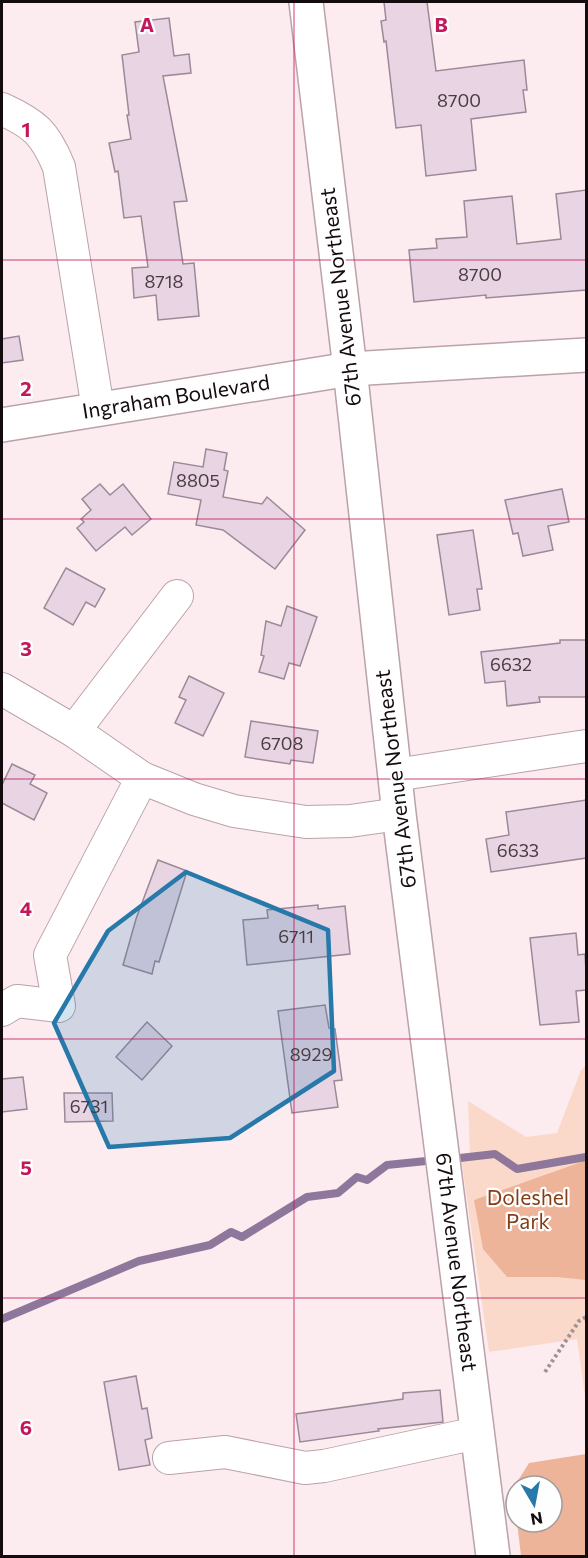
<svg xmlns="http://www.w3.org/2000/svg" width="588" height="1558" font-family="Commissioner,sans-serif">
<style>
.green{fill:#fbd9ca}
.forest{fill:#eeb499}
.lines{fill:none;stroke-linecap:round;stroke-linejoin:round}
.stream{stroke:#8e779a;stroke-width:8}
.building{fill:#e8d4e3;stroke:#9c8997;stroke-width:1.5}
.minor-casing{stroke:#bba2a9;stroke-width:34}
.major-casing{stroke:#bba2a9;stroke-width:36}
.path{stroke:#a09396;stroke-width:4;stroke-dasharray:3 3;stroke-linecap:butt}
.minor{stroke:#fff;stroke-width:32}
.major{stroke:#fff;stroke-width:33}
.marked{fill:#2679a9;fill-opacity:0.2;stroke:#2679a9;stroke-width:4.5;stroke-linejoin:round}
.grid{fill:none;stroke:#c2185b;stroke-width:1.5;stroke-opacity:0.55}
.labels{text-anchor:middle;stroke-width:4.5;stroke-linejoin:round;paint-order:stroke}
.number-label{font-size:18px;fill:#483d42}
.street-label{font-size:21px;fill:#130b0d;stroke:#fefefe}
.park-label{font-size:21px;fill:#833e17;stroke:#fefefe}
.grid-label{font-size:20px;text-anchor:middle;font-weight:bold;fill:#c2185b;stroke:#fefefe;stroke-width:4.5;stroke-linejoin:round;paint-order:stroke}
</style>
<rect width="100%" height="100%" fill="#fcecf0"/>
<polygon class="green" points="586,1065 586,1403 577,1339 489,1352 461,1158 470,1156 468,1101 526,1137 557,1133 581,1070"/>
<g class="forest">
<polygon points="586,1141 586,1280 557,1277 507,1277 483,1249 474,1200 584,1161"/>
<polygon points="586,1454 586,1556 521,1556 517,1522 552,1522 552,1486 516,1486 516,1518 512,1490 529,1463"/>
</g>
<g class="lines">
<g class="stream">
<polyline points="451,1159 495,1154 517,1169 586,1157"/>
<polyline points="2,1319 139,1261 210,1245 231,1232 242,1237 307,1197 338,1193 357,1177 367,1180 387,1165 436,1160"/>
</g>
</g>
<g class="building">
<polygon points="384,2 427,2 436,71 524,60 527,90 523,90 526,112 471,119 476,170 426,176 421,125 396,128 386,41 384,42 381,21 386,20"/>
<polygon points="169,18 174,56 189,54 191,73 163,76 187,201 174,202 183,264 194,263 199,316 158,320 156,295 134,298 132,268 148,267 141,216 124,218 118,171 115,172 109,143 131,139 127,115 129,115 122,55 139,52 135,22"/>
<polygon points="586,190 586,290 486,298 486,295 414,302 409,250 437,248 436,239 467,237 464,201 512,196 517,244 561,239 556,194"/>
<polygon points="19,336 23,360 2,363 2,339"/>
<polygon points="206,449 227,453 224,470 228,471 223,497 262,504 267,497 305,530 275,569 223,530 196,525 201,500 168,494 174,462 203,467"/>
<polygon points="100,484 110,495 123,484 151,519 132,535 125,527 96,551 77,528 84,522 81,519 91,510 82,499"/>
<polygon points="562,489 569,522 548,526 553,550 523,556 518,533 513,534 505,500"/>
<polygon points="473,530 482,589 477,589 480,610 449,615 437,535"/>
<polygon points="66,568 105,589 95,607 86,602 73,625 44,608"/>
<polygon points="287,606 317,617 300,666 289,663 284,679 259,672 264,656 261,655 266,621 281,626"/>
<polygon points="560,640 586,640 586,697 539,697 540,702 507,706 505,681 485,683 481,652 560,643"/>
<polygon points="189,676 224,693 203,736 175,723 186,700 179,697"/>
<polygon points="251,721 318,731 313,763 291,760 290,764 245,757"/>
<polygon points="12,764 35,775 30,784 47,793 34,820 2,803 2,785"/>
<polygon points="586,800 586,858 491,872 486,839 509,835 506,812"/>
<polygon points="158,860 187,871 159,962 155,961 152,974 123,965 136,919"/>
<polygon points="318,905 318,909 345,906 350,954 247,965 243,920 268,918 267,910"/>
<polygon points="576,933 578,955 585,954 586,971 586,990 576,991 579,1022 540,1025 530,938"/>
<polygon points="325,1005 329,1028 335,1029 342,1080 334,1081 338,1107 292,1113 278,1011"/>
<polygon points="147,1022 172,1046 142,1080 116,1057"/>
<polygon points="23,1077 27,1109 2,1112 2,1079"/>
<polygon points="64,1093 112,1093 113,1121 65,1122"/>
<polygon points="136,1376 142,1409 147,1408 152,1438 145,1440 150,1465 119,1470 104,1382"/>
<polygon points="440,1390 443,1422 378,1429 379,1431 300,1442 296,1414 403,1399 403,1393"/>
</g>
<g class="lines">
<g class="minor-casing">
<g id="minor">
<path d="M2,109C35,124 45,133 59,167L98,409"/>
<polyline points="2,689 74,731 142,778 194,799 234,811 306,822 350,821 399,814"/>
<polyline points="74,731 177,596"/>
<polyline points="395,775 586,746"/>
<polyline points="2,1010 17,1001 59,1006 50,955 142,778"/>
<polyline points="169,1458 225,1452 305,1468 324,1466 477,1433"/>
</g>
</g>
<g class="major-casing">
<g id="major">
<polyline points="306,2 350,369 399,814 493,1556"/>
<polyline points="2,425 350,369 586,355"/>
</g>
</g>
<polyline class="path" points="545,1372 579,1321 586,1317"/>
<use href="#minor" class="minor"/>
<use href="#major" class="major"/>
</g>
<path class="marked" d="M186,872L328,930L334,1071L230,1138L109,1147L54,1023L108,931Z"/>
<path class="grid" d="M294,2V1556M2,260H586M2,519H586M2,779H586M2,1039H586M2,1298H586"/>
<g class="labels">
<g class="number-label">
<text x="459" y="107">8700</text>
<text x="480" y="281">8700</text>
<text x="164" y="288">8718</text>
<text x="198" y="487">8805</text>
<text x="511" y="671">6632</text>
<text x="282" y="750">6708</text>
<text x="518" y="857">6633</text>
<text x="296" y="943">6711</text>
<text x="311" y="1061">8929</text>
<text x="89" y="1113">6731</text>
</g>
<g class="street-label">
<text transform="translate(341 297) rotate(-97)" y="7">67th Avenue Northeast</text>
<text transform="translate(176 397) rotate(-9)" y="7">Ingraham Boulevard</text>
<text transform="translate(396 779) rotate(-97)" y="7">67th Avenue Northeast</text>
<text transform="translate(456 1262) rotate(83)" y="7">67th Avenue Northeast</text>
</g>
<g class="park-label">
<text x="528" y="1205">Doleshel<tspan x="528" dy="24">Park</tspan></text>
</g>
</g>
<g class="grid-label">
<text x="147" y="32">A</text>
<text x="441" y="32">B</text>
<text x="26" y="137">1</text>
<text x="26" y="396">2</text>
<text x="26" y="656">3</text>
<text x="26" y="916">4</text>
<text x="26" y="1175">5</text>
<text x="26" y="1435">6</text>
</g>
<rect width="588" height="1558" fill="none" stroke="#130b0d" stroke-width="6"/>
<g transform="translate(534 1504) rotate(170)"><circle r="28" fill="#fefefe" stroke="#a09d9e" stroke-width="1.5"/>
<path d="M0-4.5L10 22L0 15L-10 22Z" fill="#2679a9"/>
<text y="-9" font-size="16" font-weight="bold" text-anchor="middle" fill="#130b0d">N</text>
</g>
</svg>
